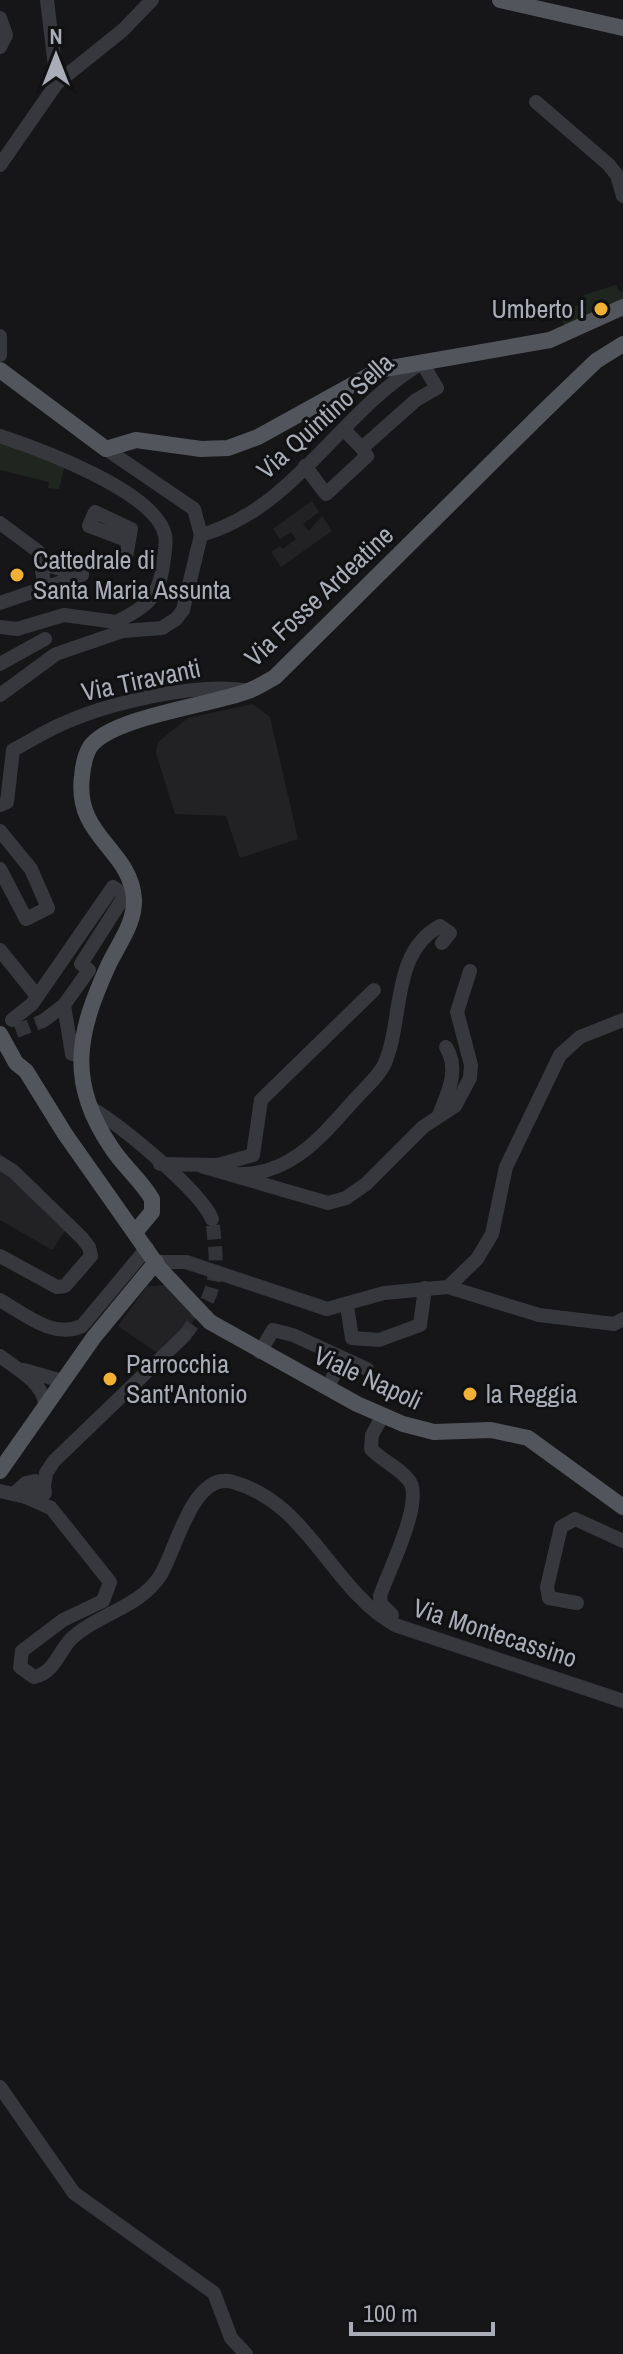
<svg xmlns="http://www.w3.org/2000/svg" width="623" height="2354" font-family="'Archivo Narrow',sans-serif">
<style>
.built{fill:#222225}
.green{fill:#1e261f}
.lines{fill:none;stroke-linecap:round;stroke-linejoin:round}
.minor-tunnel{stroke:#333438;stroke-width:14;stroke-dasharray:14 7;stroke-linecap:butt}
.minor{stroke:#37383d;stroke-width:14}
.major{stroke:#53555c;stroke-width:16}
.poi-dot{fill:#f2b134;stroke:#111113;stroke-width:3}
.labels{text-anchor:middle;stroke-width:6;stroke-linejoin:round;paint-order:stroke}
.poi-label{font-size:26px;fill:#a8adb8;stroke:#111113;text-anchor:start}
.street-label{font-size:26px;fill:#a8adb8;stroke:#111113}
</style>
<rect width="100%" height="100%" fill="#161618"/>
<g class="built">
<polygon points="312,501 319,512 303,524 309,531 322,516 332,531 281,567 271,552 280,546 283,549 296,539 291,532 280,539 273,529"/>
<polygon points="253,704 270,717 298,839 240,858 226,816 175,814 156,753 158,742 188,718"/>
<polygon points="0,1153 70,1224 52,1250 0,1220"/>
<polygon points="170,1285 198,1317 159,1354 118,1326 147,1286"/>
</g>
<g class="green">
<polygon points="616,285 619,291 623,291 623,310 567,335 560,311 585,303 584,295"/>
<polygon points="0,440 65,464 59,489 48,488 49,482 0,470"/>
</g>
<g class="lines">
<g class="minor-tunnel">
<polyline points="16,1031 43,1021"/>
<path d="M184,1336C219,1291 219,1274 212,1219"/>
</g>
<g class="minor">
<polyline points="47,0 57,83"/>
<polyline points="0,18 6,35 0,47"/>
<polyline points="536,102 608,164 617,175 623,196"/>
<polyline points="0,165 57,83 123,30 152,0"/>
<polyline points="0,336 0,355"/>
<path d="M0,436C39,449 155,491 165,535C167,544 164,556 163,565C159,598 145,608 116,622"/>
<polyline points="305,466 326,494 367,456 362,448"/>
<polyline points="0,523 39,552 45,589"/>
<path d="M201,535C295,509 341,410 422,363L437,388L416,400L362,448L344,430"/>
<polyline points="81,572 87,561 107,563 126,557 131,529 95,512 89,526 129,541"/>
<polyline points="0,603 82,575 80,568 61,569 42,564"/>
<polyline points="0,627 17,629 64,615 116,622"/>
<polyline points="0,664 45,639"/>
<polyline points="0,695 56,654 123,631 162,628 176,619 183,610 201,535 194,509 106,449"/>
<path d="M0,805L7,802L13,750C29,742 45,731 62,724C108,703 200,681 249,691"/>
<polyline points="0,831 31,869 48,908 26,919 0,869"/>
<polyline points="0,950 37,996"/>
<polyline points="12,1020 32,1004 113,887 125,895 81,964 89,970 64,1005 72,1054 79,1054"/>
<polyline points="43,1021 64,1005"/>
<path d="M91,1108C119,1124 200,1190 212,1219"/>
<path d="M439,1115C448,1092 460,1070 446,1047"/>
<polyline points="0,1163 13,1171 82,1238 89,1247 91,1256 65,1286 57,1287 0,1256"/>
<polyline points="160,1164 218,1165 253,1155 261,1100 374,990"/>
<polyline points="201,1166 328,1203 346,1198 366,1184 423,1127 455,1106 470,1078 471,1065 457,1012 470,971"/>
<path d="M235,1174C290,1177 323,1135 356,1098C365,1088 378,1077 384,1065C404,1022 390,953 440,926L450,933L442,943"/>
<polyline points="156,1262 186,1262 327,1309 384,1293 448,1287 539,1315 614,1324 623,1319"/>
<polyline points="448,1287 477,1259 492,1234 506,1167 560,1055 580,1037 623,1020"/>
<path d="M0,1300C26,1315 53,1339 82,1326L147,1248"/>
<polyline points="347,1306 352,1338 379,1340 420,1325 425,1288"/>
<polyline points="260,1352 273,1330 293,1335 367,1369"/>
<path d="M0,1356C17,1369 41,1381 45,1403"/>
<polyline points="24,1370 62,1381"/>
<polyline points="327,1388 342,1360"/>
<path d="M383,1415L372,1435L371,1449C382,1461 402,1469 410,1482C423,1504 388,1572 380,1596L381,1604L392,1615"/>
<path d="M0,1491L26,1497L51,1508L110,1582L103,1601L63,1620L22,1651L20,1667L34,1677C54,1673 58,1653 71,1639C97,1614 139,1608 160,1576C175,1554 192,1470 233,1482C309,1503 331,1589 395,1625L623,1701"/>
<polyline points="14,1494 26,1483 35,1481 44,1486 45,1493"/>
<polyline points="26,1497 44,1486 46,1473 54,1461 184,1336"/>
<polyline points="577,1603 549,1598 547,1587 561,1527 575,1519 623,1541"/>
<polyline points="0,2087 74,2193 214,2293 231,2338 246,2354"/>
</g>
<g class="major">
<polyline points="500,0 623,28"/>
<polyline points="0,370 106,449 136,440 201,449 228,448 258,437 379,370 550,340 623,307"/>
<polyline points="0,1034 16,1063 26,1071 65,1134 160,1269 210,1322 357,1404 403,1424 434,1432 491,1430 528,1438 623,1507"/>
<path d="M136,1231L152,1212V1199C141,1180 123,1166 111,1147C67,1082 77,1034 108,966C118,944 135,924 134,899C131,849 74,837 82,776C83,766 85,755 90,747C110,717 212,705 248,691C257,688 266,682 275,677L544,411L596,361L623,344"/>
<polyline points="0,1471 94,1337 156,1262"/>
</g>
</g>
<g class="poi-dot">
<circle cx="601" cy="309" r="8"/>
<circle cx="17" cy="575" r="8"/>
<circle cx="110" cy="1379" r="8"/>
<circle cx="470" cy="1394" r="8"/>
</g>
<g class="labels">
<g class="poi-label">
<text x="585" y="318" text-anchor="end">Umberto I</text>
<text x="33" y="569">Cattedrale di<tspan x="33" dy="30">Santa Maria Assunta</tspan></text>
<text x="126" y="1373">Parrocchia<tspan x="126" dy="30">Sant'Antonio</tspan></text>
<text x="486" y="1403">la Reggia</text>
</g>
<g class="street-label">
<text transform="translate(325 416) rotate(-42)" y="9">Via Quintino Sella</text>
<text transform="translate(319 596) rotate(-43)" y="9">Via Fosse Ardeatine</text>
<text transform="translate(141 680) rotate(-12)" y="9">Via Tiravanti</text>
<text transform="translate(368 1378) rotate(25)" y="9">Viale Napoli</text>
<text transform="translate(495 1633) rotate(18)" y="9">Via Montecassino</text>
</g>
</g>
<g transform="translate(56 56)" stroke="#111113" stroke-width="6" paint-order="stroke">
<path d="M0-6L14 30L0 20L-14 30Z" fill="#a8adb8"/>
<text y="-12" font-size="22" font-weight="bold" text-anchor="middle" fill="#a8adb8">N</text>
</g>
<path d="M351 2322v12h142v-12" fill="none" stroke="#a8adb8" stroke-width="4"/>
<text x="363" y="2322" font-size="24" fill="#a8adb8" stroke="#111113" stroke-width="6" paint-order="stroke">100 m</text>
</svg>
